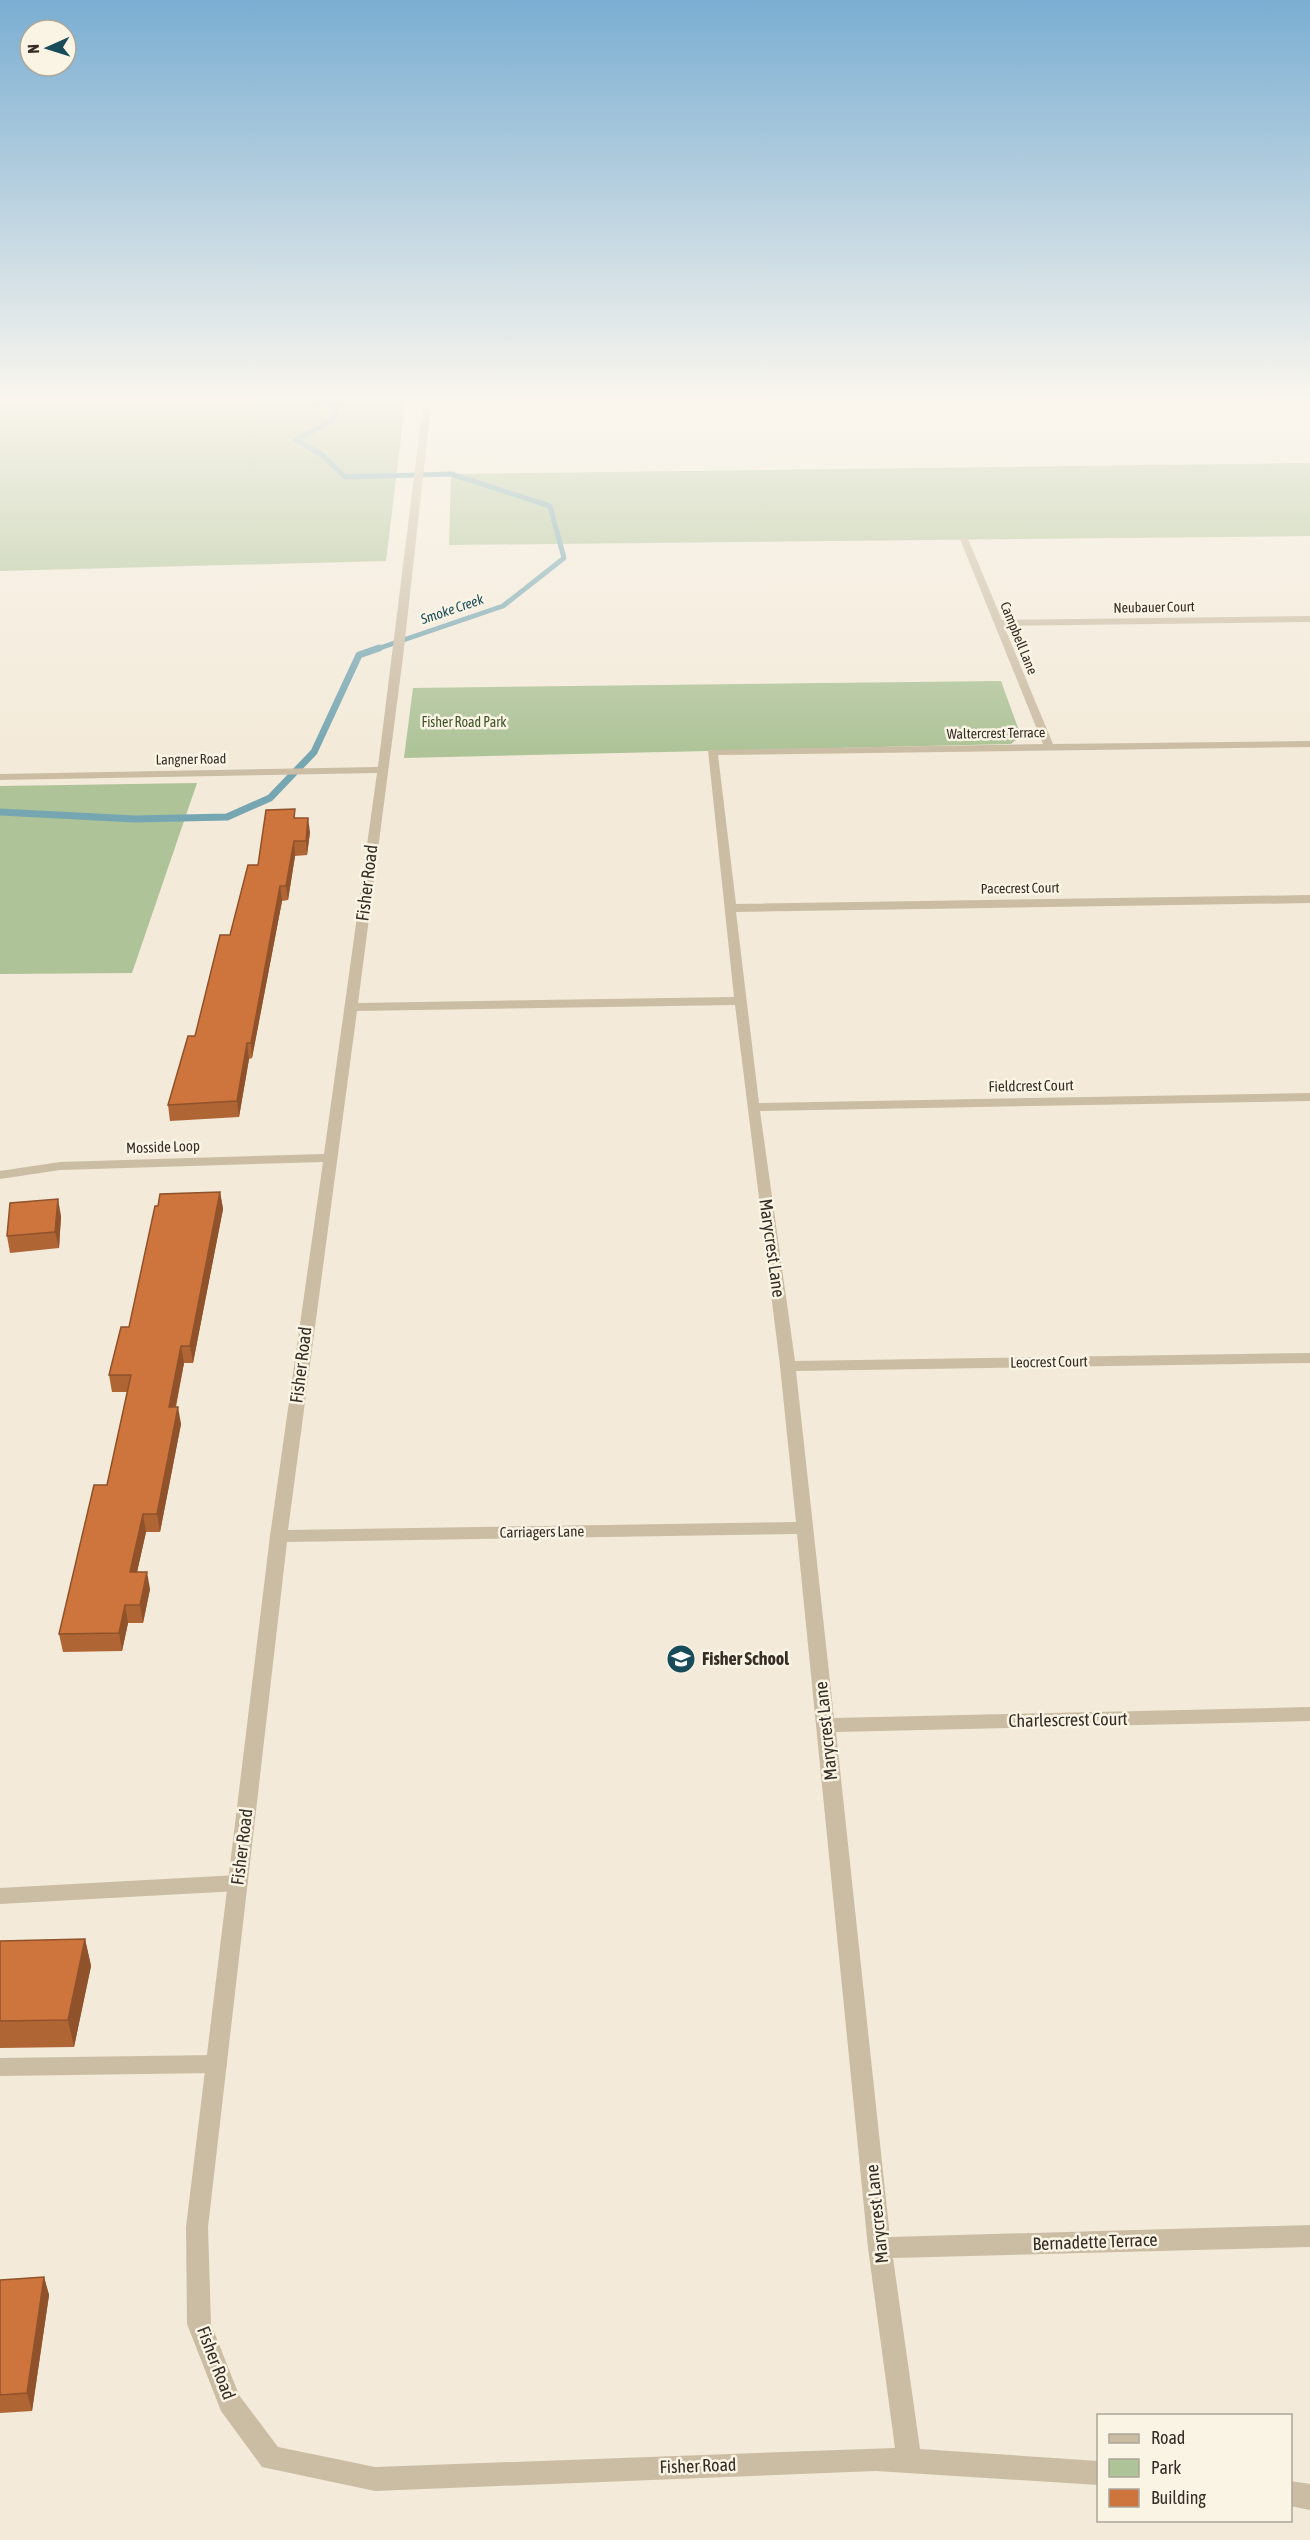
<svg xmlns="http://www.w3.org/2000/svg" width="1310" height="2540" font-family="'Asap Condensed',sans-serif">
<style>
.green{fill:#aec398}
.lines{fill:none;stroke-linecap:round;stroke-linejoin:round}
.stream-far1{stroke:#76a6b1;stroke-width:5}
.stream{stroke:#76a6b1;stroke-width:7}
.lane{fill:#cbbca4;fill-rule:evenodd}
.street{fill:#cbbca4;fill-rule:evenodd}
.wall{fill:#b06534}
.shaded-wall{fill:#90522b}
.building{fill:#cd753d;stroke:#90522b;stroke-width:1.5}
.labels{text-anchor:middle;stroke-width:5;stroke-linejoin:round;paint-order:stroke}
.far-street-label{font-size:14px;fill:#362e26;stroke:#faf4e5}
.far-water-label{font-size:14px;font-style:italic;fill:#194c5a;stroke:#faf4e5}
.far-park-label{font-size:14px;fill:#3f5629;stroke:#faf4e5}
.street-label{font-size:15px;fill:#362e26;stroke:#faf4e5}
.near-street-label{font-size:18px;fill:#362e26;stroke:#faf4e5}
.near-poi-label{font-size:18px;font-weight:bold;fill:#362e26;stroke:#faf4e5;text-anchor:start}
</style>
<rect width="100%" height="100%" fill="#f3ead9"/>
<g class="green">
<polygon points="0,396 406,396 386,561 0,571"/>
<polygon points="1310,463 1310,536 449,545 451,474"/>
<polygon points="1001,681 1021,736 1011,744 404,758 413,688"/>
<polygon points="197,783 132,973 0,974 0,786"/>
</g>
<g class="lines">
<polyline class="stream-far1" points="302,396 337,403 333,420 296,440 322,455 345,477 451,474 550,506 564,558 503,606 374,650"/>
<polyline class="stream" points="0,812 135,819 227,817 270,798 314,752 359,655 379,648"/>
<g class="lane">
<polygon points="238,1875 245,1877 248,1883 245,1889 238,1891 0,1904 0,1888"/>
<polygon points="216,2055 224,2057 227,2064 224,2071 216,2073 0,2076 0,2058"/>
</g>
<g class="street">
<path d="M424,396H432L431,401L571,400L612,396L571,404L431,405L403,657L358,1003L734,997L708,750L1043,744L960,539L961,537L968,539L1002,620L1310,616V622L1004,626L1053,744L1310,741V747L718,755L736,904L1310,895V903L736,912L759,1103L1310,1093V1101L760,1111L795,1361L1310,1353V1363L796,1371L834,1718L1310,1707V1721L836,1732L890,2237L1310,2225V2247L893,2258L920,2449L1098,2461V2485L876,2471L375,2491L262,2467L221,2411L187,2324L186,2227L270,1536L323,1162L60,1170L0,1179V1171L60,1162L324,1154L377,773L0,780V774L378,767ZM735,1005L780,1366L796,1522L288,1530L357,1011ZM797,1534L868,2248L895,2448L375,2467L278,2447L239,2395L211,2324L208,2227L287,1542Z"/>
<polygon points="1290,2481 1310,2484 1310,2510 1290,2506"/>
</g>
</g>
<g class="wall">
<polygon points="296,818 310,832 307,855 295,856 288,900 282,901 252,1058 249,1059 239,1117 170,1121 168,1105 195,1036 230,935 258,865"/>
<polygon points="220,1192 223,1209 193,1363 184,1363 176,1407 181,1424 160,1532 146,1532 137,1572 150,1589 143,1623 128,1623 122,1651 63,1652 59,1634 107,1485 127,1392 112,1392 109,1375 129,1327"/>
<polygon points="61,1216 59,1248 10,1253 7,1236"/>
<polygon points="85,1939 91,1966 74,2047 0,2048 0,1941"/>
<polygon points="44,2277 49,2295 32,2411 0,2413 0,2280"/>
</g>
<g class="shaded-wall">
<polygon points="308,818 310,832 307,855 306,841"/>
<polygon points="294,841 295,856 288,900 286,886"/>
<polygon points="280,886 282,901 252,1058 251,1043"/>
<polygon points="247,1043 249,1059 239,1117 237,1101"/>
<polygon points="220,1192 223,1209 193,1363 190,1346"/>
<polygon points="58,1199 61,1216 59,1248 55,1232"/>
<polygon points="181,1346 184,1363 172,1424 169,1407"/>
<polygon points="178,1407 181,1424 160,1532 157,1514"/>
<polygon points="143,1514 146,1532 133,1590 130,1572"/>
<polygon points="147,1572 150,1589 143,1623 140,1605"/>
<polygon points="125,1605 128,1623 122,1651 119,1633"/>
<polygon points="85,1939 91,1966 74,2047 68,2020"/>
<polygon points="44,2277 49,2295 32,2411 27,2393"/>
</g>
<g class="building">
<polygon points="295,809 294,818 308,818 306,841 294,841 286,886 280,886 251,1043 247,1043 237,1101 168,1105 188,1036 195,1036 220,935 230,935 248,865 258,865 266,810"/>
<polygon points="220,1192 190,1346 181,1346 169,1407 178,1407 157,1514 143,1514 130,1572 147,1572 140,1605 125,1605 119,1633 59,1634 94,1485 107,1485 131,1375 109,1375 121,1327 129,1327 155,1206 158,1206 160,1194"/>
<polygon points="58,1199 55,1232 7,1236 10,1203"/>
<polygon points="85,1939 68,2020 0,2021 0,1941"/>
<polygon points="44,2277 27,2393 0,2395 0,2280"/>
</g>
<linearGradient id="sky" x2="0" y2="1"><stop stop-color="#7aaed2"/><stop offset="0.53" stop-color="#faf6ee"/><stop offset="1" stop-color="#faf6ee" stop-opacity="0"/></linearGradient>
<rect width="1310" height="752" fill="url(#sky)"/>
<defs>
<g id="school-disc" transform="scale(1.5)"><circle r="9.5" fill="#194c5a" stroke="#faf4e5"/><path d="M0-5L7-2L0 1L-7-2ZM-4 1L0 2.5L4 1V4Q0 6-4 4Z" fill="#fff"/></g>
</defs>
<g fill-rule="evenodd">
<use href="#school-disc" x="681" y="1659"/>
</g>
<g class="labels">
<g class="far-street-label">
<text transform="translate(1154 607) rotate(-1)" y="5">Neubauer Court</text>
<text transform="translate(1019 638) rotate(68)" y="5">Campbell Lane</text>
<text transform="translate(996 733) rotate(-1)" y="5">Waltercrest Terrace</text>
<text transform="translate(191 759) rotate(-1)" y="5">Langner Road</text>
<text transform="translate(1020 888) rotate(-1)" y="5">Pacecrest Court</text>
</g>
<g class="far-water-label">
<text transform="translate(452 609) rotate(-19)" y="5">Smoke Creek</text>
</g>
<g class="far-park-label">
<text x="464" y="727">Fisher Road Park</text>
</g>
<g class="street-label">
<text transform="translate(1031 1086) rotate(-1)" y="5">Fieldcrest Court</text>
<text transform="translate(163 1147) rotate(-2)" y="5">Mosside Loop</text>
<text transform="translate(1049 1362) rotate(-1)" y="5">Leocrest Court</text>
<text transform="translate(542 1532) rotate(-1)" y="5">Carriagers Lane</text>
</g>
<g class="near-street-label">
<text transform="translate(367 883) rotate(-83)" y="6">Fisher Road</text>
<text transform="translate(772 1248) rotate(82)" y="6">Marycrest Lane</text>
<text transform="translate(301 1365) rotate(-83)" y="6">Fisher Road</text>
<text transform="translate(1068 1720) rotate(-1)" y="6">Charlescrest Court</text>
<text transform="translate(826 1731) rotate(-96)" y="6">Marycrest Lane</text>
<text transform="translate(242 1847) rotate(-83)" y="6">Fisher Road</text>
<text transform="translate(877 2214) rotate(-96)" y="6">Marycrest Lane</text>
<text transform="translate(1095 2242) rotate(-2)" y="6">Bernadette Terrace</text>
<text transform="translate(216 2363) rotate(69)" y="6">Fisher Road</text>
<text transform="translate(698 2466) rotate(-2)" y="6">Fisher Road</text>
</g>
<g class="near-poi-label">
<text x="702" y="1665">Fisher School</text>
</g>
</g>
<rect x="1097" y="2414" width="195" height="108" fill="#faf4e5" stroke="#aca599" stroke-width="1.5"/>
<rect x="1109" y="2434" width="30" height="9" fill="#cbbca4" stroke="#aca599" stroke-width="1.5"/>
<text x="1151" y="2444" font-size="18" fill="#362e26">Road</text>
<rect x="1109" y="2459" width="30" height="18" fill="#aec398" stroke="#aca599" stroke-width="1.5"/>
<text x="1151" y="2474" font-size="18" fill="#362e26">Park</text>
<rect x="1109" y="2489" width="30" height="18" fill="#cd753d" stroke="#aca599" stroke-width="1.5"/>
<text x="1151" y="2504" font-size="18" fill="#362e26">Building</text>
<g transform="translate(48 48) rotate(267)"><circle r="28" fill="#faf4e5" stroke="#aca599" stroke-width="1.5"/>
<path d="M0-4.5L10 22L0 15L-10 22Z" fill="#194c5a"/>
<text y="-9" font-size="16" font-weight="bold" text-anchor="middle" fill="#362e26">N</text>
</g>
</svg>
